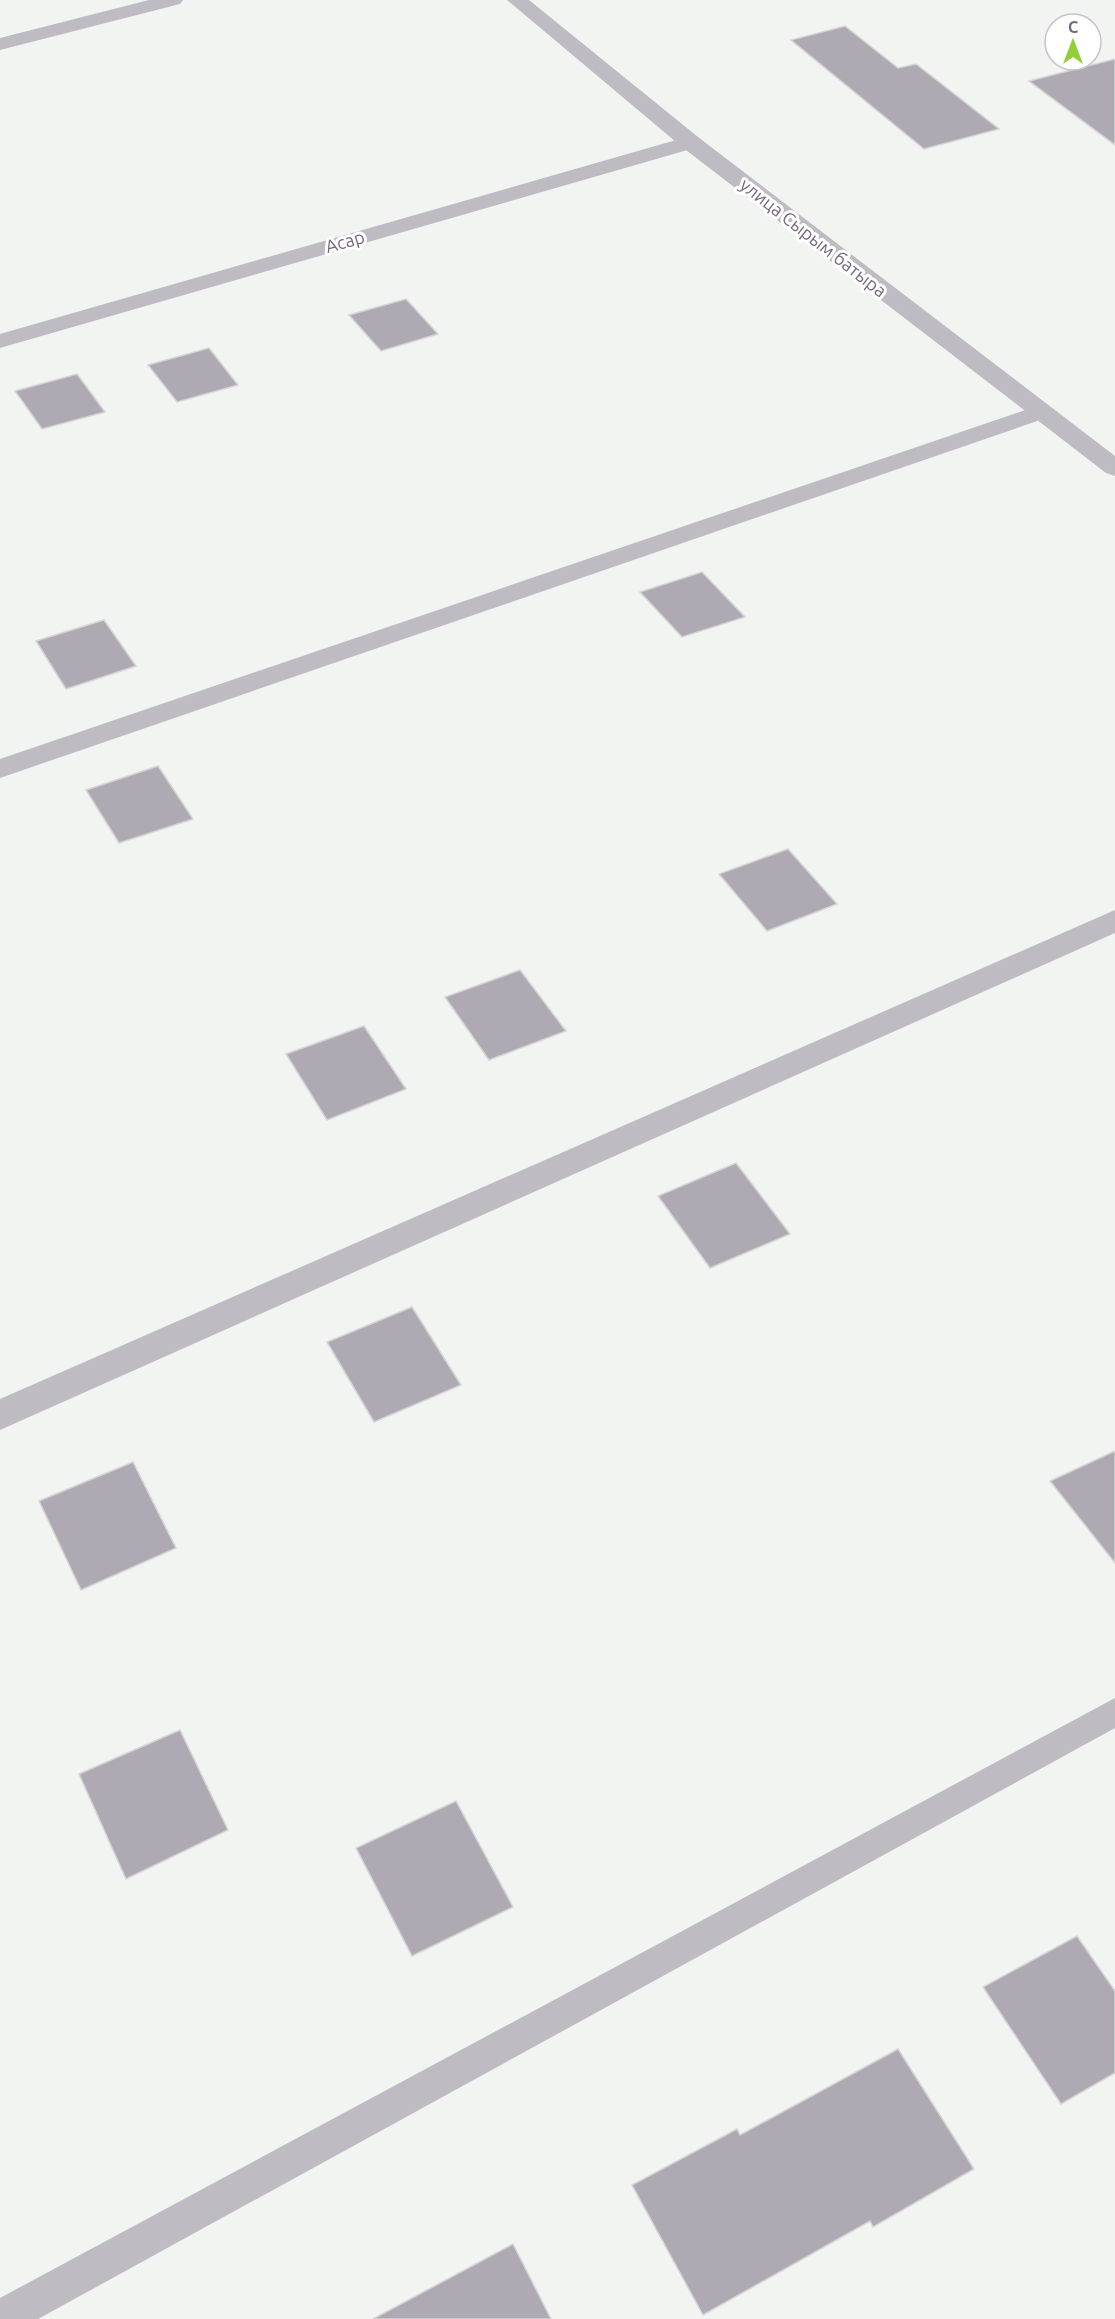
<svg xmlns="http://www.w3.org/2000/svg" width="1115" height="2319" font-family="Ubuntu,sans-serif">
<style>
.building{fill:#afa9b4;stroke:#d4d5d4;stroke-width:1.5}
.lines{fill:none;stroke-linecap:round;stroke-linejoin:round}
.service{fill:#bfbbc2;fill-rule:evenodd}
.minor{fill:#bfbbc2;fill-rule:evenodd}
.tertiary{fill:#bfbbc2;fill-rule:evenodd}
.labels{text-anchor:middle;stroke-width:6;stroke-linejoin:round;paint-order:stroke}
.far-street-label{font-size:18px;fill:#75677e;stroke:#fff}
</style>
<rect width="100%" height="100%" fill="#f1f4f1"/>
<g class="building">
<polygon points="845,26 898,68 916,64 999,129 924,149 791,40"/>
<polygon points="1115,59 1115,145 1029,81"/>
<polygon points="406,299 438,334 381,351 349,315"/>
<polygon points="209,348 238,385 177,402 148,365"/>
<polygon points="77,374 105,412 42,429 15,391"/>
<polygon points="702,572 745,617 682,637 640,592"/>
<polygon points="104,620 136,666 66,689 36,641"/>
<polygon points="158,766 193,819 119,843 86,790"/>
<polygon points="788,849 837,904 767,931 719,874"/>
<polygon points="520,970 566,1031 489,1060 445,997"/>
<polygon points="364,1026 406,1089 327,1120 286,1054"/>
<polygon points="736,1163 790,1234 710,1268 658,1196"/>
<polygon points="412,1307 461,1385 374,1422 327,1342"/>
<polygon points="1115,1451 1115,1563 1050,1481"/>
<polygon points="133,1462 176,1548 81,1590 39,1501"/>
<polygon points="180,1730 228,1830 126,1879 79,1774"/>
<polygon points="456,1801 513,1907 412,1956 356,1848"/>
<polygon points="1077,1936 1115,1991 1115,2073 1061,2104 983,1987"/>
<polygon points="898,2049 974,2169 873,2227 870,2221 703,2315 632,2185 737,2129 740,2135"/>
<polygon points="513,2244 551,2319 373,2319"/>
</g>
<g class="lines">
<polygon class="service" points="1115,1698 1115,1728 38,2319 0,2319 0,2298"/>
<g class="minor">
<polygon points="149,0 183,0 180,4 0,50 0,38"/>
<polygon points="690,136 698,137 701,142 698,147 0,348 0,334"/>
<polygon points="1040,405 1049,407 1052,412 1049,417 0,778 0,759"/>
<polygon points="1115,910 1115,933 0,1430 0,1399"/>
</g>
<polygon class="tertiary" points="507,0 529,0 698,137 1115,456 1115,476 1106,473 682,147"/>
</g>
<g class="labels">
<g class="far-street-label">
<text transform="translate(813 238) rotate(38)" y="6">улица Сырым батыра</text>
<text transform="translate(345 242) rotate(-16)" y="6">Асар</text>
</g>
</g>
<g transform="translate(1073 42)"><circle r="28" fill="#ffffff" stroke="#c8c2cb" stroke-width="1.5"/>
<path d="M0-4.5L10 22L0 15L-10 22Z" fill="#91ce37"/>
<text y="-9" font-size="16" font-weight="bold" text-anchor="middle" fill="#75677e">С</text>
</g>
</svg>
